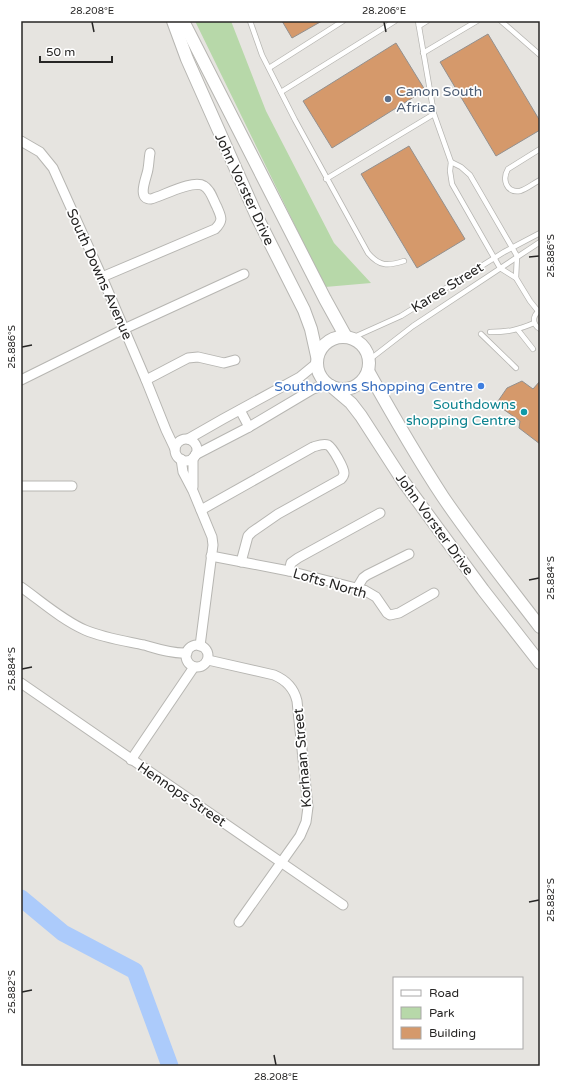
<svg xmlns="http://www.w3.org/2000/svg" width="561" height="1087" font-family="'Varela Round',sans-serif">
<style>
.green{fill:#b7d8a9}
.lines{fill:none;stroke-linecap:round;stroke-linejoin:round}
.river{stroke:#accbfb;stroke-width:17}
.building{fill:#d5996b;stroke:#93908e}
.service-casing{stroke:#b7b6b2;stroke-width:6}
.minor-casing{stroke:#b7b6b2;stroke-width:11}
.tertiary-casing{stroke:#b7b6b2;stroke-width:14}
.service{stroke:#fff;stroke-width:4.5}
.minor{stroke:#fff;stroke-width:9}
.tertiary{stroke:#fff;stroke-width:12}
.ticks{fill:none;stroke:#272625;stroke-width:1.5}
.service-dot{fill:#5c6f8a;stroke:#fff;stroke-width:1.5}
.shop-dot{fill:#3f7fe0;stroke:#fff;stroke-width:1.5}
.culture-dot{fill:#0f9aa8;stroke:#fff;stroke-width:1.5}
.labels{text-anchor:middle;stroke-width:3.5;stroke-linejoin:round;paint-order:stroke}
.service-label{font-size:14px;fill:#4e5e75;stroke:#fff;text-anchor:start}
.street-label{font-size:14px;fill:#272625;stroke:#fff}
.shop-label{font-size:14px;fill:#366cbe;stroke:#fff;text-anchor:end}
.culture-label{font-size:14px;fill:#0d838f;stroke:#fff;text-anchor:end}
.neatline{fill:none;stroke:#272625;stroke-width:1.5}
.ticks-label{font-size:10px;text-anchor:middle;fill:#272625}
</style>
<rect width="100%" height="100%" fill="#e6e4e0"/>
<polygon class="green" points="195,21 231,21 266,111 334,243 371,283 325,287"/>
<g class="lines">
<polyline class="river" points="21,898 63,933 135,971 170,1066"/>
</g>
<g class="building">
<polygon points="282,21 322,21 292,38"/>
<polygon points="488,34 540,121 540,130 496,156 440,62"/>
<polygon points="396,43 425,90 332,148 303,101"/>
<polygon points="409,146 465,239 417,268 361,174"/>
<polygon points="522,381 533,389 540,381 540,444 519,428 520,421 496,404 507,388"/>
</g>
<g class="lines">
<g class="service-casing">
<g id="service">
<path d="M250,21L262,55L295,120L368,253C380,267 388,266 404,261"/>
<polyline points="418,21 434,114 451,162 450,171 452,184 500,268 516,278 530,301 538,311"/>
<polyline points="501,21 540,55"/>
<polyline points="419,26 427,21"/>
<polyline points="423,53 477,21"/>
<polyline points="269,68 343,21"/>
<polyline points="281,92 395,21"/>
<path d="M540,149L508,169C502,179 506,193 520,191C527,189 534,183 540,180"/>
<polyline points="451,162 461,167 470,175 517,256 516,278"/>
<polyline points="326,179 434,114"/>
<path d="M540,310C532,316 532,324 540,329"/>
<polyline points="518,330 533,349"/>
<path d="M490,332C508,332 518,330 534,323"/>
<polyline points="481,334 516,368"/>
<polyline points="352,338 401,316 504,252 540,233"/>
<polyline points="369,360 413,326 540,242"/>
</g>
</g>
<g class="minor-casing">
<g id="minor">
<polyline points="21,141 40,152 53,168 102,277 146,380 166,430 175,449"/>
<path d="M102,277L215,229C224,220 221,217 217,207C213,200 211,190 204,186C193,179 163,196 151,199C136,199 147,177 148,169C149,164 149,158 150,153"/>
<polyline points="21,380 124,329 244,274"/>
<polyline points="146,380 188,358 198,357 224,363 235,360"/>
<polyline points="240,410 249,427"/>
<polyline points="188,439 223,419 300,377 317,363"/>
<circle cx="186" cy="450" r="11"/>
<polyline points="195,455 249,427 313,389 327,384"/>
<polyline points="181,459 183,472 193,491 212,537 213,545 200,646"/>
<polyline points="21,486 72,486"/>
<polyline points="193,487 193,458"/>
<path d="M201,510L313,447C317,446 323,443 328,445C333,448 344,468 344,473C344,476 343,477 341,479L278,514L252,532L248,536L241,562"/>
<polyline points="211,556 289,571 364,590 376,597 387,613 390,615 399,613 434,593"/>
<polyline points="289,571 291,563 298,558 380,513"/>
<path d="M21,587C41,601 62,620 85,630C104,638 125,641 144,645C158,649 173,654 187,653"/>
<polyline points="357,588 363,578 367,575 409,554"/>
<circle cx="197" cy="656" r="11"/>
<path d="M208,660L274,675C286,680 294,688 297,701L308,807L306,822L300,836L239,922"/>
<polyline points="21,683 343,905"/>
<polyline points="131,760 194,667"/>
</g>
</g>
<g class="tertiary-casing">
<g id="tertiary">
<polyline points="173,21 187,59 258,219 304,310 311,329 317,356"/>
<polyline points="183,21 325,299 346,337"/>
<circle cx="343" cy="363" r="26"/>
<path d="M368,371C392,414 416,456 443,497C473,541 507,584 540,627"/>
<polyline points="331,386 351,403 361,416 403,481 483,590 540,663"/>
</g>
</g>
<use href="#service" class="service"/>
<use href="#minor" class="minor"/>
<use href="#tertiary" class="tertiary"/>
</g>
<path class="ticks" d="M92,22L94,32M384,22L386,32M529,257L539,256M22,347L32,345M529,580L539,578M22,669L32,667M529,902L539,900M22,992L32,990M274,1055L276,1065"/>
<circle class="service-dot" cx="388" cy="99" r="4"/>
<circle class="shop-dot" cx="481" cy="386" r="4"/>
<circle class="culture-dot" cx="524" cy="412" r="4"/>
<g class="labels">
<g class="service-label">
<text x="396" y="96">Canon South<tspan x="396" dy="16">Africa</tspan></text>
</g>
<g class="street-label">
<text transform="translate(245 189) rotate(65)" y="5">John Vorster Drive</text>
<text transform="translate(100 274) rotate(66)" y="5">South Downs Avenue</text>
<text transform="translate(447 287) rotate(-32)" y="5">Karee Street</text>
<text transform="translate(435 524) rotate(54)" y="5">John Vorster Drive</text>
<text transform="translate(330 583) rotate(16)" y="5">Lofts North</text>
<text transform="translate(302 758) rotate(-95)" y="5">Korhaan Street</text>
<text transform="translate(182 794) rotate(34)" y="5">Hennops Street</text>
</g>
<g class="shop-label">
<text x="473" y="391">Southdowns Shopping Centre</text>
</g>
<g class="culture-label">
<text x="516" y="409">Southdowns<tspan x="516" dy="16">shopping Centre</tspan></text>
</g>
</g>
<rect width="561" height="1087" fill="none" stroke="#ffffff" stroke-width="44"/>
<rect x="393" y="977" width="130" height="72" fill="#ffffff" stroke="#a9a8a8"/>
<rect x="401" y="990" width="20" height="6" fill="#ffffff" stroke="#a9a8a8"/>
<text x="429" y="997" font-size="12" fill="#272625">Road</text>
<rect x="401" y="1007" width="20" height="12" fill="#b7d8a9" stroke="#a9a8a8"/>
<text x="429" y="1017" font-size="12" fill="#272625">Park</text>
<rect x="401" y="1027" width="20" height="12" fill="#d5996b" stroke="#a9a8a8"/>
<text x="429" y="1037" font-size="12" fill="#272625">Building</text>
<path d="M40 56v6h72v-6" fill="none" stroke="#272625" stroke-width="2"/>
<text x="46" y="56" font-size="12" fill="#272625" stroke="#ffffff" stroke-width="3" paint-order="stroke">50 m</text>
<rect x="22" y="22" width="517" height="1043" class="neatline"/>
<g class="ticks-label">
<text x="92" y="14">28.208°E</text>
<text x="384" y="14">28.206°E</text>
<text transform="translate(550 256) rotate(-90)" y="4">25.886°S</text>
<text transform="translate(11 347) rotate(-90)" y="4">25.886°S</text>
<text transform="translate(550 578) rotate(-90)" y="4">25.884°S</text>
<text transform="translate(11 669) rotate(-90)" y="4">25.884°S</text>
<text transform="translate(550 900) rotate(-90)" y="4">25.882°S</text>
<text transform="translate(11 992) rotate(-90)" y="4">25.882°S</text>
<text x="276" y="1080">28.208°E</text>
</g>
</svg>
